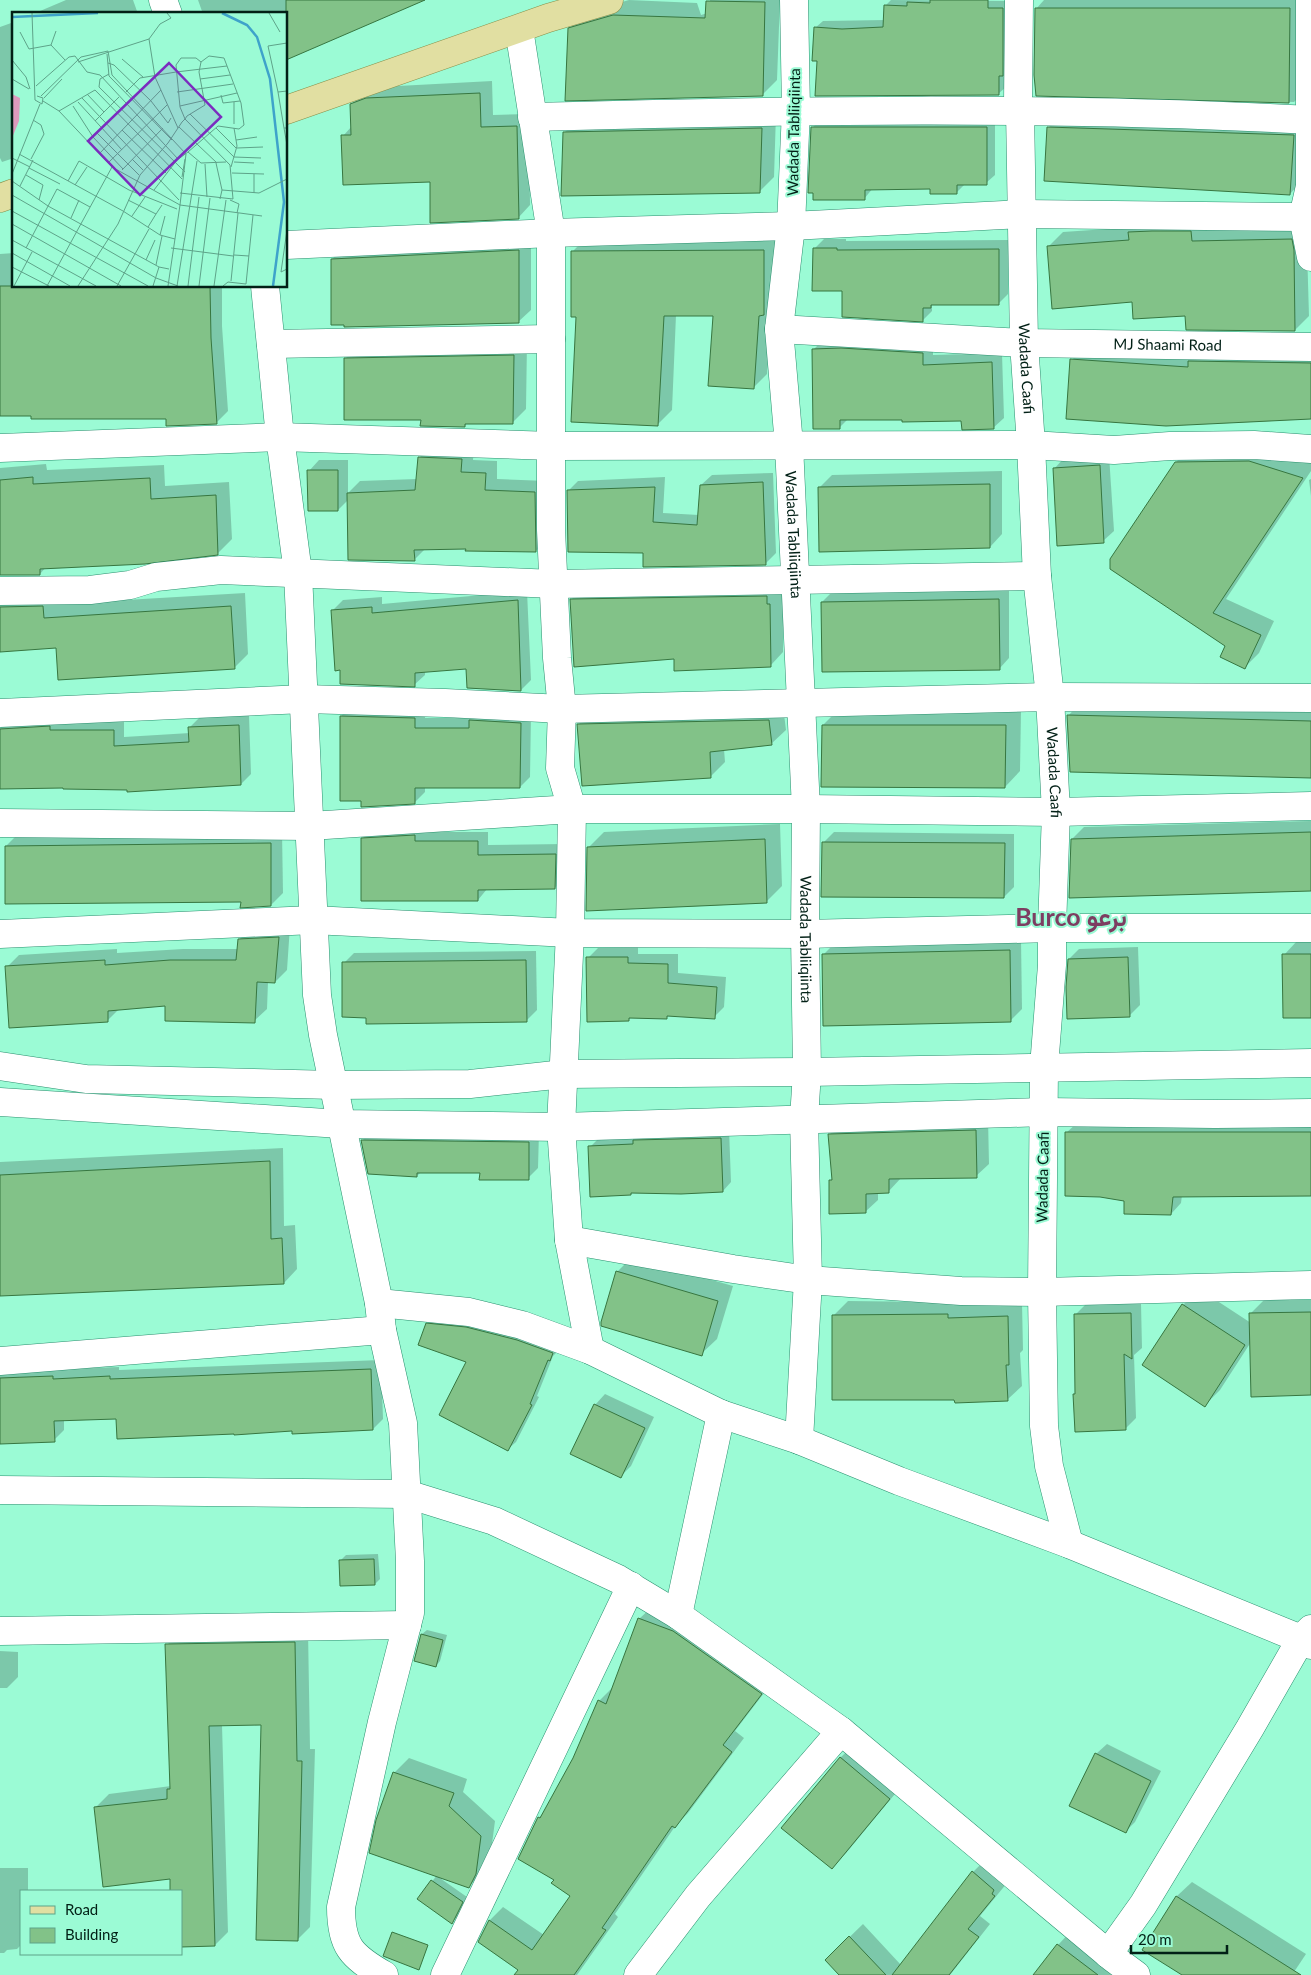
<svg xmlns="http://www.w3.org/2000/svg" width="1311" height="1975" font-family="Lato,Vazirmatn,sans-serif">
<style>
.shadow{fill:#0003}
.building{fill:#82c288;stroke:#377640}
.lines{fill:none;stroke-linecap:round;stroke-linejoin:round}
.minor-casing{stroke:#2a906f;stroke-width:29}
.major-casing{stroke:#868e49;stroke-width:29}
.minor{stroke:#fff;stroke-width:28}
.major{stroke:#e1dfa2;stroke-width:28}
.labels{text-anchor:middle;stroke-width:4;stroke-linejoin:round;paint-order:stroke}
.street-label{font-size:15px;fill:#022016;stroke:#9bfbd5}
.town-label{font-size:25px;font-weight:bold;fill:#7d3d61;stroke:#9bfbd5}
.inset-river{fill:none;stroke:#3ea3ca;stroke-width:2.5}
.inset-road{fill:none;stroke:#5ea389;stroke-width:1}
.view{fill:#7b2cbf;fill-opacity:0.15;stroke:#7b2cbf;stroke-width:2.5}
.inset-edge{fill:none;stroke:#022016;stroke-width:2.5}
</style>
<rect width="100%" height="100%" fill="#9bfbd5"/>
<g class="shadow">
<polygon points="66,0 133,0 138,14 33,14"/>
<polygon points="198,0 421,0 286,14 203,14"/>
<polygon points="629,0 697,3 701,15 711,12 710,0 780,0 777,80 762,95 569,29 584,13"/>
<polygon points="891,0 1010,1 1006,87 998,94 818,60 815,28 823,21 885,20 885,6"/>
<polygon points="1044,0 1311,0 1311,85 1294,102 1037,94 1036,9"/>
<polygon points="14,22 14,158 2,162 0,158 0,27"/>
<polygon points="492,81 493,115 529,114 530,205 518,218 431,180 343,136 352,126 351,105 364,92 379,87"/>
<polygon points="776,113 774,177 759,192 565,132 580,117"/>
<polygon points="1059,117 1303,125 1300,183 1290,194 1048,128"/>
<polygon points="821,119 995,119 995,175 986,183 965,184 956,193 931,188 873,188 864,199 812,128"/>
<polygon points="1301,226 1307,248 1309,316 1295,330 1186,315 1133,301 1049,246 1063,232 1136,227"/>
<polygon points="778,237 767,374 753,388 714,314 676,315 672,410 658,424 578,315 572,252 586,238"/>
<polygon points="531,238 531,310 518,322 332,259 345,247"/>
<polygon points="824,239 846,239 846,241 1008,240 1008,294 998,304 932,305 932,311 923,320 814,249"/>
<polygon points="14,253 14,286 222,286 222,326 228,411 216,423 167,418 0,415 0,254"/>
<polygon points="824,339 933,343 933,355 1002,353 1004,418 993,428 963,420 903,419 848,419 840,427 814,349"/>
<polygon points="527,342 526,409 512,423 468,422 465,426 422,418 345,359 359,345"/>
<polygon points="1083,348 1311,351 1311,417 1072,360"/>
<polygon points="431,446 474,447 473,460 497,461 497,479 547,481 548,538 536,551 467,547 425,549 414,560 348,500 338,510 309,471 319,460 348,460 348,493 360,481 417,479 419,458"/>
<polygon points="1264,447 1311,463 1311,471 1226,599 1274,621 1259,653 1245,667 1227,645 1111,569 1176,462 1190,448"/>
<polygon points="1109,455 1114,531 1103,541 1054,469 1064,458"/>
<polygon points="46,464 47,470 164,465 165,486 229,482 232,539 218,553 46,567 40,574 0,574 0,468"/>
<polygon points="1002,471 1002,534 990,547 819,488 832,475"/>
<polygon points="773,473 776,553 765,564 644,551 568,491 578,481 665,477 663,513 699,515 701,485 712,475"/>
<polygon points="1311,479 1311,496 1309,480"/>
<polygon points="0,584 57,593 57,604 245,593 248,654 234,668 57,647 0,651"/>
<polygon points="584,587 783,592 783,652 771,665 675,658 571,600"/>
<polygon points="1009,590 1009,658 999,669 822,602 832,592"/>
<polygon points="527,591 531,680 521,690 467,668 425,671 425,675 414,685 341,669 333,610 343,600 382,597 382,604"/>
<polygon points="1081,702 1311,708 1311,776 1068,716"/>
<polygon points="351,706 425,708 425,718 472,718 480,710 531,713 530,777 520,787 425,787 425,792 415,802 341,716"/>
<polygon points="783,706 786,730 771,744 724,749 725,762 710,777 578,725 593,710"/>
<polygon points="838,710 1021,710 1020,771 1005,787 823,725"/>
<polygon points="249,715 251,774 241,784 129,788 64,787 1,788 0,728 10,718 124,720 124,737 190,733 190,727 200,717"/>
<polygon points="1311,821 1311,890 1072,839 1084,827"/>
<polygon points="780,824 782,886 767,901 588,848 604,832"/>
<polygon points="372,829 424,832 488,832 488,845 565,844 564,878 555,888 487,889 478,900 362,839"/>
<polygon points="282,831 283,893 271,905 242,900 6,846 18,834"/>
<polygon points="834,832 1014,834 1014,887 1004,897 823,843"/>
<polygon points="290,926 287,970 275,982 268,982 267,1009 254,1021 167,1004 120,1008 108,1020 7,967 19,955 117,949 117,953 183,949 238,949 239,940 251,927"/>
<polygon points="1021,939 1022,1009 1010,1021 823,955 835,943"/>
<polygon points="1297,941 1311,941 1311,1017 1284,955"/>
<polygon points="638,947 638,954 678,954 678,973 726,977 724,1007 714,1017 669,1015 666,1018 632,1017 628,1020 588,958 598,948"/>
<polygon points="1138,947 1140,1005 1130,1015 1069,959 1079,949"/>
<polygon points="536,951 537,1010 526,1021 368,1016 344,963 354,953"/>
<polygon points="988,1118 989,1164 976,1176 901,1178 888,1192 878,1192 878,1200 865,1212 830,1181 833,1178 829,1135 842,1122"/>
<polygon points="1311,1122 1311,1195 1182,1195 1181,1203 1171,1214 1125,1200 1066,1133 1077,1123"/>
<polygon points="729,1129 731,1182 723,1191 633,1192 631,1194 590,1147 599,1138"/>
<polygon points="372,1130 539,1132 538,1168 528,1178 481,1172 421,1172 417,1176 362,1141"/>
<polygon points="283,1148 284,1226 295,1225 297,1269 284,1283 0,1295 0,1162"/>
<polygon points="632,1257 733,1286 717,1339 701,1354 617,1272"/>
<polygon points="1199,1289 1251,1323 1251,1313 1264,1300 1311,1300 1311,1394 1251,1342 1220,1390 1205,1405 1143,1365 1183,1305"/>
<polygon points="848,1301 1022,1303 1023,1350 1020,1353 1022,1386 1008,1399 956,1399 834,1315"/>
<polygon points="1141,1303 1142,1348 1134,1355 1136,1418 1126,1428 1074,1394 1077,1392 1076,1314 1086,1304"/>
<polygon points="434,1316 474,1320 557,1352 553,1356 537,1396 539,1397 516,1442 508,1449 468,1361 427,1324"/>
<polygon points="381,1360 383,1419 373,1429 293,1430 117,1417 64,1419 64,1430 54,1440 0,1443 0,1369 62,1369 119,1367 119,1370"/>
<polygon points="605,1394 654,1417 631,1466 621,1476 595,1405"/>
<polygon points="378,1554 380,1579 375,1584 341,1560 346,1555"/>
<polygon points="653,1606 774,1680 735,1731 744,1738 688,1813 676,1825 615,1914 618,1917 577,1975 516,1975 520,1969 480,1941 490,1920 503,1907 544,1935 572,1895 555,1879 539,1818 544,1812 574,1759 599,1701 612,1688 639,1619"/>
<polygon points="308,1630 310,1749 315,1749 310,1927 297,1940 262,1724 222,1725 228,1932 215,1945 181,1891 171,1891 171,1878 96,1807 109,1794 171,1786 167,1645 180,1632"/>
<polygon points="427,1630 447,1635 440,1661 436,1666 422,1634"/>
<polygon points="0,1651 18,1652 18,1677 7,1688 0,1688"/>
<polygon points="856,1743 904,1783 847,1852 832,1868 840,1758"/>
<polygon points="1107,1744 1161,1771 1135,1822 1125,1832 1096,1754"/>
<polygon points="409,1758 467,1779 463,1792 495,1821 490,1859 483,1872 469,1886 437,1876 467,1897 457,1917 452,1922 419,1899 437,1875 394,1773"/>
<polygon points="986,1859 1007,1883 980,1916 990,1924 950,1975 841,1975 826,1960 863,1924 901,1965 973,1872"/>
<polygon points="0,1868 28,1868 28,1891 21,1891 21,1945 17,1949 7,1950 4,1953 0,1953"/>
<polygon points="1192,1882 1306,1954 1292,1975 1184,1975 1143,1949 1177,1896"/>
<polygon points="1073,1929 1133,1975 1035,1975 1058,1945"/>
</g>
<g class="building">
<polygon points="286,0 425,0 286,60"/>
<polygon points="930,0 988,0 988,8 1003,8 1003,76 999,76 999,95 815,96 817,61 812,61 814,27 842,29 883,27 884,5 907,6 907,2 930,3"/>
<polygon points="706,1 765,2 763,96 565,101 568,28 613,15 705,18"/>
<polygon points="1035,8 1290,8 1289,103 1036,96 1034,75"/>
<polygon points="480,93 481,127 517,126 519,219 430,223 430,182 343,185 341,135 351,135 350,104 366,98"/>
<polygon points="811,127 987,127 987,185 957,185 957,194 930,194 930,189 865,190 865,200 813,200 813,193 808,193"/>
<polygon points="1047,127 1294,135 1290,195 1044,181"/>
<polygon points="762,128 760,193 561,196 563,132"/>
<polygon points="1152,231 1191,231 1192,241 1292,239 1294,250 1295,331 1186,330 1185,316 1133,319 1132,302 1052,309 1047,246 1129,240 1128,232"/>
<polygon points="813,248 837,248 837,250 999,249 999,305 931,305 931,308 923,308 923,322 842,317 842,291 812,291"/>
<polygon points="519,250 519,323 344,327 344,325 331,325 331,259"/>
<polygon points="764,250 764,315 759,316 754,389 708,386 713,316 664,316 658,426 571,422 576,317 571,317 571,251"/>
<polygon points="0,286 210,286 211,338 217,424 166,426 166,419 31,419 31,416 0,416"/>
<polygon points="841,348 923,353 923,365 992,362 994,429 962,430 961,421 902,422 902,420 840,420 840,429 813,429 812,349"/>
<polygon points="514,355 513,424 465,424 465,427 420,426 421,420 344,420 344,358"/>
<polygon points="1070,359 1188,367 1188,361 1311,363 1311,419 1166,426 1066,419"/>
<polygon points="418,457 462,459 461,472 486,473 485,490 535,492 536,552 465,551 466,549 414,550 415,561 348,560 347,493 415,490"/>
<polygon points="1249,461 1303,478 1213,613 1261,635 1245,669 1220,657 1225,646 1110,569 1110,559 1175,462"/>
<polygon points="1100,465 1104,543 1057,546 1053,468"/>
<polygon points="307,470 338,470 338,511 308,511"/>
<polygon points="33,477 33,484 150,478 151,499 216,495 218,555 145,564 40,569 40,575 0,575 0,480"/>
<polygon points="763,482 766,565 643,567 643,553 568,552 567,490 655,487 653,522 697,525 700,485"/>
<polygon points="990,484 990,548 819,552 818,487"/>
<polygon points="767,596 767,604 770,604 771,667 674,671 674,659 574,667 570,599"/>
<polygon points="999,599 1000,670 822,672 821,602"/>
<polygon points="518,600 521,691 467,688 466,669 415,673 415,687 340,684 340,670 335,671 331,610 372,607 372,613"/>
<polygon points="43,606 44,618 231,606 235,669 58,680 56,648 0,652 0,607"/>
<polygon points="1067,715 1311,721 1311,778 1070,772"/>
<polygon points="340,716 415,718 415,728 469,728 469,720 521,723 520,788 415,788 415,804 361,807 361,801 340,801"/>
<polygon points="769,720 772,745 710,752 711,778 582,786 577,724"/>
<polygon points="239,725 241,785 127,792 127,790 63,789 63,788 0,789 0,729 50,726 50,730 114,730 114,746 189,742 188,727"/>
<polygon points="822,725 1006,725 1005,788 821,787"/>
<polygon points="1311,832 1311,891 1069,898 1071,839"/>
<polygon points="415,835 415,841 478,841 478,855 556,854 555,889 478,890 478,901 361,901 361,838"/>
<polygon points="765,839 767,903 586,911 587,847"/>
<polygon points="822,842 1005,843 1004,898 821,897"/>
<polygon points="271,843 271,906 240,908 241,902 5,904 5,846"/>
<polygon points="279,937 275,983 257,982 255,1023 165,1021 165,1006 108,1011 108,1022 9,1028 5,966 105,960 105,965 170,960 236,960 238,939"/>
<polygon points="1010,950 1011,1022 823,1026 822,954"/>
<polygon points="1282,954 1311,954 1311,1018 1283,1018"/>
<polygon points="586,957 628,957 628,963 668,964 668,983 717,987 715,1019 667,1016 667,1019 629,1018 629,1021 587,1022"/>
<polygon points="1128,957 1130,1017 1067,1019 1066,987 1068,959"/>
<polygon points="526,960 527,1022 366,1024 366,1018 342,1017 342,962"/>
<polygon points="976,1130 977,1178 889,1179 889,1193 866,1194 866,1213 829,1214 829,1180 832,1180 828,1134"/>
<polygon points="1065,1132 1311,1132 1311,1196 1173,1197 1171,1215 1124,1214 1124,1201 1100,1197 1065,1196"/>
<polygon points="721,1138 723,1192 681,1194 631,1193 631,1195 590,1197 588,1146 633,1144 633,1140"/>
<polygon points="361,1140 529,1142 529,1180 479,1180 480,1173 417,1173 417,1177 368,1174"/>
<polygon points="270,1161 271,1239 282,1238 284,1284 0,1296 0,1175"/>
<polygon points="616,1271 718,1301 702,1356 601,1326 601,1322"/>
<polygon points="1182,1304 1245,1345 1205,1407 1142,1365"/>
<polygon points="1311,1312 1311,1395 1251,1397 1249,1313"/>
<polygon points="1131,1313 1132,1359 1124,1354 1126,1430 1075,1432 1073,1394 1075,1394 1074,1314"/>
<polygon points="948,1314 948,1318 1008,1316 1009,1365 1006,1365 1008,1401 955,1403 954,1400 832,1400 832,1315"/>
<polygon points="426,1323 466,1327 517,1340 553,1353 550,1361 548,1360 530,1404 532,1405 508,1451 439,1415 466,1362 418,1345"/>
<polygon points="371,1369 373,1430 292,1434 292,1431 234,1435 234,1434 117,1439 116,1419 54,1421 55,1442 0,1444 0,1378 53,1376 53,1379 110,1376 110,1379"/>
<polygon points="594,1404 645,1428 621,1478 570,1454"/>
<polygon points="374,1559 375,1585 340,1586 339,1560"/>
<polygon points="638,1618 673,1631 762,1694 723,1745 732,1752 675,1828 672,1826 602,1928 606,1930 574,1975 514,1975 518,1970 478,1942 489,1920 532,1950 570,1896 551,1883 554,1880 518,1859 538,1817 540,1818 573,1758 598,1700 606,1704"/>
<polygon points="421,1634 443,1640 436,1667 414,1661"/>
<polygon points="295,1642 297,1761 302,1761 298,1941 256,1940 261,1725 209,1726 215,1946 181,1947 181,1891 170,1891 170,1879 103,1887 94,1807 167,1799 167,1789 170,1789 165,1644"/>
<polygon points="1095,1753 1151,1781 1126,1833 1069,1806"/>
<polygon points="840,1757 890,1799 832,1869 781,1828"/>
<polygon points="393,1772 454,1793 449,1806 481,1836 476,1874 469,1888 369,1853 376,1820"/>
<polygon points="972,1871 994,1890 992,1894 995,1896 968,1929 979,1937 949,1975 892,1975"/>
<polygon points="431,1880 463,1902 452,1924 417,1899"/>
<polygon points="1176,1896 1301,1975 1182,1975 1142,1950"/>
<polygon points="392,1932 428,1945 419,1970 383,1956"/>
<polygon points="849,1936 886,1975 839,1975 825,1960"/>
<polygon points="1057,1944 1098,1975 1033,1975"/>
</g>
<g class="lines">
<g class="minor-casing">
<g id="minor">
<polyline points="163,0 168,14"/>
<path id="s1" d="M794,0L796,110L791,226L779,329L789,445L806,809L805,934L807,1072L804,1119L808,1280L799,1440"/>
<path id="s2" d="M1019,0L1018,104L1020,110L1024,343L1031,445L1037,576L1050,697L1056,812L1052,928V965L1044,1067L1042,1292L1044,1426L1049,1466L1069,1544"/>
<polyline points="1310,0 1310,186 1303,217 1311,257"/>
<polyline points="519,29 551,233 551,530 557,658 562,709 560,768 572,809 570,933 561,1127 569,1240"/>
<path d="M532,117C792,110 1052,106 1311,120"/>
<polyline points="286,245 551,233 791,226 1023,214 1303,217"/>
<path d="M265,286L280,437L298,573L317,995L323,1035L379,1303L382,1330L403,1423L410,1561V1613L382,1722L341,1907C341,1946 351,1956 384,1975"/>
<path id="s3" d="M779,329L1024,343L1311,347"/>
<polyline points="271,344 551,339"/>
<polyline points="0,448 280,437 552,446 1031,445 1114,450 1170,446 1254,445 1311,449"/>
<polyline points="0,591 90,590 130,585 156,577 221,570 554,584 1037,576"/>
<polyline points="0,713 304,699 445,703 562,709 1050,697 1311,698"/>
<polyline points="0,823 310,826 572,809 806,809 1056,812 1311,806"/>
<polyline points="0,934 313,920 570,933 805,934 1052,928 1311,928"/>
<polyline points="0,1066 86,1079 334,1085 470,1084 564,1074 807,1072 1311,1063"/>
<polyline points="0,1102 341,1124 561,1127 1044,1112 1215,1114 1311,1113"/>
<polyline points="379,1303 469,1312 522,1325 590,1350 721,1414 799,1440 899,1481 1069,1544 1301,1639 1311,1645"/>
<polyline points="590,1350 569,1240 733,1269 808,1280 961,1291 1042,1292 1311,1285"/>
<polyline points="0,1361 382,1330"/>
<polyline points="0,1490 407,1494 494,1521 618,1579 678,1615 841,1731 1113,1958 1136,1975"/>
<polyline points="678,1615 721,1414"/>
<polyline points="0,1631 407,1625"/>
<polyline points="1108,1954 1143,1905 1250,1728 1301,1639 1311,1629"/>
<polyline points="445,1975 631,1586"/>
<polyline points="638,1975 698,1896 841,1731"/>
</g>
</g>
<g class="major-casing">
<g id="major">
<polyline points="286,110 548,18 609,0"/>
<polyline points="0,198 14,193"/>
</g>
</g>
<use href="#minor" class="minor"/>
<use href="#major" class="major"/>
</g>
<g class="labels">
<g class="street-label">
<text transform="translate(794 132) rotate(-89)" y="5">Wadada Tabliiqiinta</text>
<text dy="5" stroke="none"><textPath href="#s3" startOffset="389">MJ Shaami Road</textPath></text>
<text dy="5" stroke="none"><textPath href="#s2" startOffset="369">Wadada Caafi</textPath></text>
<text dy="5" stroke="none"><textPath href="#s1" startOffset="536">Wadada Tabliiqiinta</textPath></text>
<text dy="5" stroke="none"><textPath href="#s2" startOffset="774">Wadada Caafi</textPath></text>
<text dy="5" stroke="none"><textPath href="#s1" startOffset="941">Wadada Tabliiqiinta</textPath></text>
<text transform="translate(1043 1177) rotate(-89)" y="5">Wadada Caafi</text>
</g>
<g class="town-label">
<text x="1071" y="926">Burco برعو</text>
</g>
</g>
<g transform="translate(12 12)">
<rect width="275" height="275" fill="#9bfbd5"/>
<path d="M0,82L8,86L7,109L0,126Z" fill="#dd9abd"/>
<path class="inset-river" d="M210,1L235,13L245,25L258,67L272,190L261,274M0,5L86,1"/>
<path class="inset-road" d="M20,1L23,88L30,92L31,86L25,84M257,1L268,20M44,19L39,33L53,48M8,20L17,37L39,33M137,27L143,65L166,116M95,42L97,64L160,128M110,47L131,65M0,48L14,65L18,77M66,50L137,27L148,12L159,6L155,1M96,51L102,53L139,89L156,111L159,106M164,60L215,54M97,62L88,67L87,75L173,160M0,67L17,77M188,67L218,63M24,74L57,45L63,44L75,60L88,63L166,147M275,79L266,80L272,116H275M114,80L128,66L164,60M165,80L221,72M266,80L256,34L275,31M75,82L92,100M209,83L211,91L228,89M29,84L69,45L96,39L100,63L174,142L168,193L250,204M32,86L50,67M70,86L167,188M31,89L47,99L100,155L168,193L156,274M66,90L110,138M61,94L81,125L111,157M168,94L225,81M47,99L83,78L170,167M178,102L222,145L249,146M83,109L107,85M222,112V90M167,115L205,151M204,116L224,136M272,116L275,133M110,118L154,161M85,121L127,163M224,128L245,125M225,136L251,135M176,140L206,114L227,117L232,113L229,91L212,46L197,44L189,50M7,142L111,199L148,223L163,227M87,142L149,78M0,146L18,155M19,147L32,122L29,113L21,108M120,147L131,158M222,150L242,151M96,151L155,93M204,151L210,178M193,152L195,185M219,155L225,134L222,116M17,156L48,172M110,158L151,116M220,161L252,162M0,162L28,92M242,162V181M14,163L31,173L27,188M170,165L173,147M0,169L36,194L147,255L157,257M56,169L67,149L117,178L165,197M63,173L75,155M8,174L21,148M142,178L165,148L176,140L189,151L214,150M0,183L144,266L166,274M208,187L210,178L247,181L275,167M116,188L144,202L150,193M218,188L227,192L225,201M0,199L136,274M120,204L133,185M59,206L67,188M0,212L109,274M136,215L144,202M275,218L269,260L275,257M148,223L153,204M0,228L84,274M14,236L45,177L78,195M159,236L221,244M0,241L58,274M222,243L237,244M134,248L143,228M144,253L150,224M0,255L37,274M219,269L226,201M2,274L20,240M35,274L100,155M66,274L106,212L128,163L156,131L170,110L173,107L175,104L193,93L187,60L189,50L184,46H169L164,53L168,95L173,107L218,153L221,187L168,181M105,274L137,217M141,274L147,255M165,274L185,149M176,274L187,185M187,274L198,186M202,274L214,188M211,274L216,270L234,272L241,203"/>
<path class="view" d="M157,51L209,105L128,183L76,129Z"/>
<rect width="275" height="275" class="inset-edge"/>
</g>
<rect x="20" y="1890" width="162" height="65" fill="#9bfbd5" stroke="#5ea389"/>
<rect x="30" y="1906" width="25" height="8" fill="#e1dfa2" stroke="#5ea389"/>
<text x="65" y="1915" font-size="15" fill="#022016">Road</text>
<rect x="30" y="1928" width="25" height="15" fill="#82c288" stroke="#5ea389"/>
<text x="65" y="1940" font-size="15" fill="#022016">Building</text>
<path d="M1131 1945v8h96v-8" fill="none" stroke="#022016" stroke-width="2.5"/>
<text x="1138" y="1945" font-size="15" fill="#022016" stroke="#9bfbd5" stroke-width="4" paint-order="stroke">20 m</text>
</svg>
